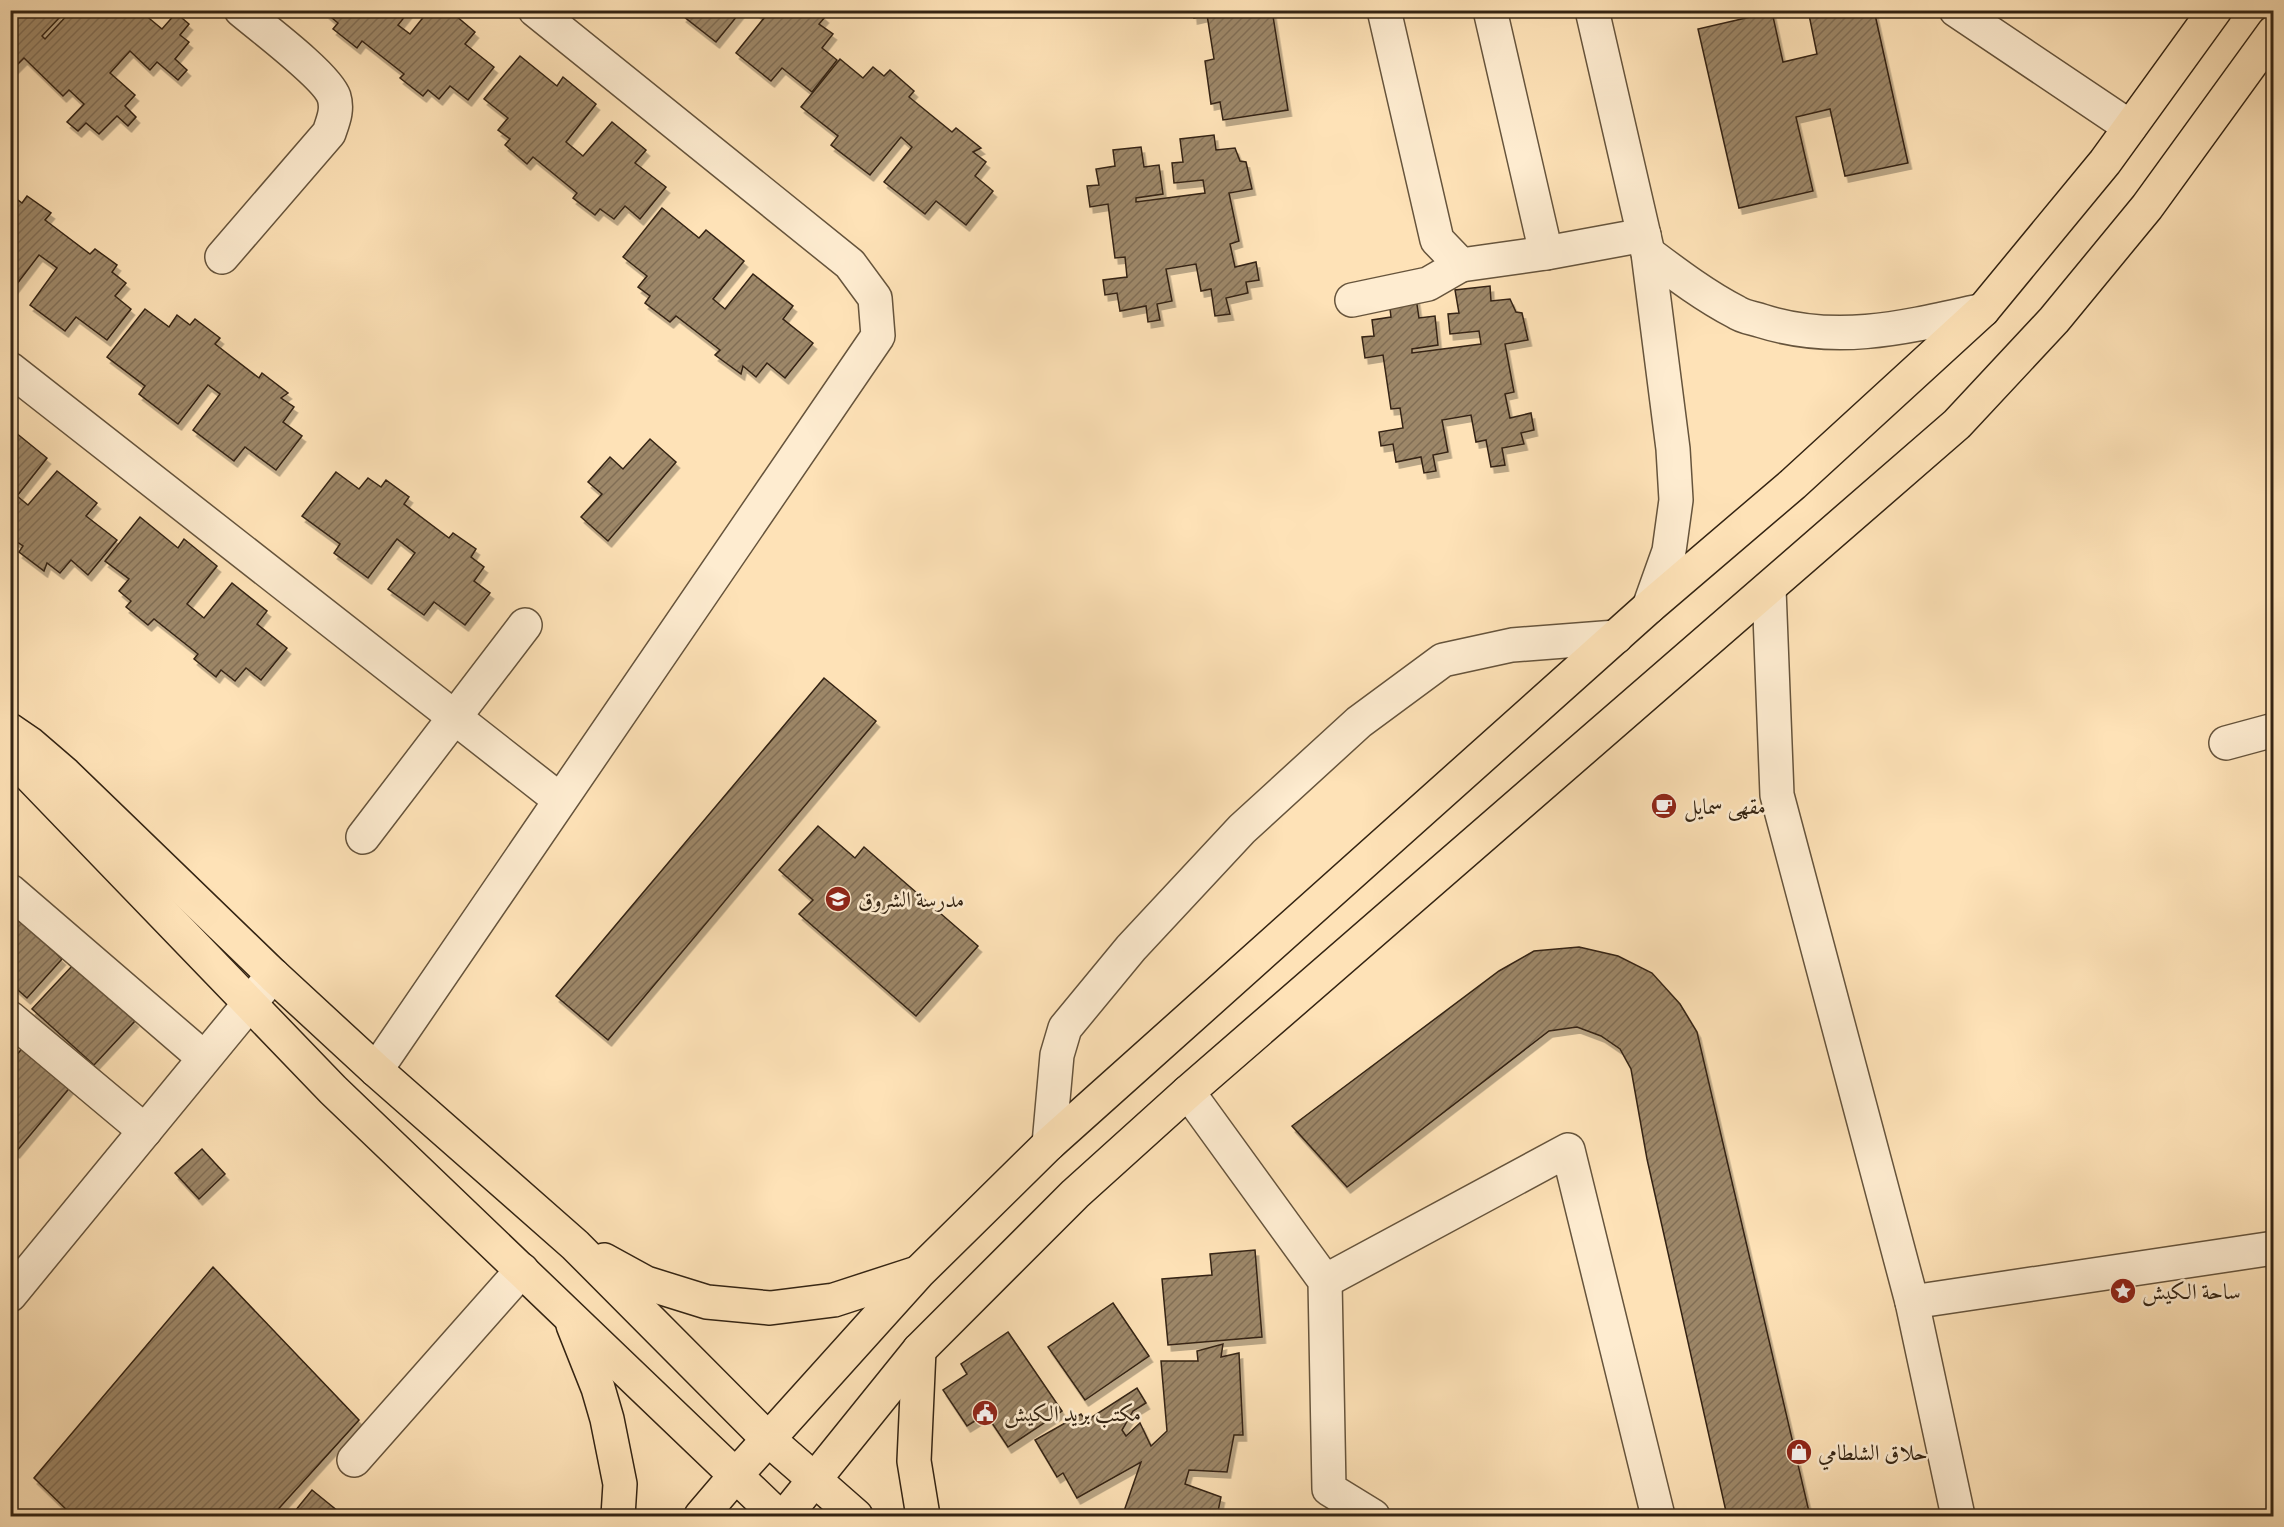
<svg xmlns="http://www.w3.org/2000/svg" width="2284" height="1527" font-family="'Sorts Mill Goudy',Amiri,serif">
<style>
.building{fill:url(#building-hatch);stroke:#342413;stroke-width:1.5;filter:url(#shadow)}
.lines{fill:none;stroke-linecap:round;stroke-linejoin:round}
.minor-casing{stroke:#66543c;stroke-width:36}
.major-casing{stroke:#342413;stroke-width:36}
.highway-casing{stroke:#342413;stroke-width:36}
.minor{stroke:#feecd0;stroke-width:33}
.major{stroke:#fee2b7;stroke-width:33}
.highway{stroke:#fee2b7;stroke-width:33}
.labels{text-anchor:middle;stroke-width:5;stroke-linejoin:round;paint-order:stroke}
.poi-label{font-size:22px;fill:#342413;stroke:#feecd0;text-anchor:start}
</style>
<defs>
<pattern id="building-hatch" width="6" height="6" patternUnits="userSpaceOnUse" patternTransform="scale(1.5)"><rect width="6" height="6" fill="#9d8768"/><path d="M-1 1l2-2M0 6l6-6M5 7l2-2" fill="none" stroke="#816e54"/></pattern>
<filter id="shadow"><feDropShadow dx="3.5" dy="6" stdDeviation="0" flood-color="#0004"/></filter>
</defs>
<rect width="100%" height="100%" fill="#fee2b7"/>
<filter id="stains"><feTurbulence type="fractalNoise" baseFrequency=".00333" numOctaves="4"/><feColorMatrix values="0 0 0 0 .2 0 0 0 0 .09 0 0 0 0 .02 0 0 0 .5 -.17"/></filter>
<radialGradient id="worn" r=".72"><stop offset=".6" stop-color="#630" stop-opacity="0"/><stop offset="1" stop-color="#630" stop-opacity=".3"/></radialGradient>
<g class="building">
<polygon points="10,10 54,10 60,17 42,36 45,39 72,10 147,10 144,14 162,29 176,13 189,24 180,35 189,42 175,59 187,70 178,80 157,62 150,70 130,51 110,73 135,95 125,106 136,117 128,126 117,116 99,134 86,123 78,131 67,122 84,104 69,90 63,96 24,58 10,72"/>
<polygon points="329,10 410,10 398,25 410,34 429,10 449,10 475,32 465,44 494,67 468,100 450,86 439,99 428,90 423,96 400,78 404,74 362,41 357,48 333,29 338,23 326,13"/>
<polygon points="687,10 742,10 716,42 683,16"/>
<polygon points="754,10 817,10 825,17 819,24 833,34 822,48 837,60 812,92 782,68 771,81 736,53 764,18"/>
<polygon points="1193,10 1272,10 1288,110 1223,120 1220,102 1211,104 1205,61 1214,59 1207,15 1194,18"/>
<polygon points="1808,10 1874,10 1908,163 1845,176 1830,109 1796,117 1813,191 1739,208 1698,29 1772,12 1783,62 1817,54"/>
<polygon points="520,56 557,86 563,77 596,104 566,142 583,156 612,122 646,150 635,163 666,187 640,219 625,206 614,219 600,209 595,215 573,198 577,193 533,157 527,164 505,145 510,139 498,130 508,118 484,99"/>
<polygon points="840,59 863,78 873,67 884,76 890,70 914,91 909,97 952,132 956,128 981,148 973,152 986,162 975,176 993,191 966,225 936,201 925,214 884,182 912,147 901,137 870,175 831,145 838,136 801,107"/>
<polygon points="1214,135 1216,150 1235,148 1240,161 1246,162 1252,189 1229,193 1239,241 1230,244 1235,267 1256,262 1259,280 1246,282 1248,293 1226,298 1230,314 1215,316 1211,289 1201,291 1196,264 1166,269 1172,301 1157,304 1160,320 1148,322 1146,306 1120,311 1117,293 1105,295 1103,280 1127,277 1125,257 1115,258 1108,204 1090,207 1087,186 1099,185 1096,169 1115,166 1113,150 1141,147 1144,167 1159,165 1163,194 1136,198 1136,202 1205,193 1203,180 1174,183 1172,163 1183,162 1180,139"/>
<polygon points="10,194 22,203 27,196 51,213 45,220 90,254 95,249 117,265 112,272 126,283 115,296 131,309 107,340 76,317 65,331 30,305 57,268 39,255 10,293"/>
<polygon points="662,208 699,238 706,230 744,261 713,299 725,309 753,274 793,306 783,319 813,343 785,378 767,363 756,377 743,366 741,374 715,355 720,350 676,316 670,322 645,303 650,296 638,287 647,276 623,257"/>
<polygon points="1490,286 1491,301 1510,299 1516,312 1522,313 1528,340 1505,344 1514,392 1505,394 1510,418 1531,413 1534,430 1521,433 1524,444 1502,448 1505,465 1491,467 1486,440 1476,442 1471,415 1442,420 1448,452 1433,455 1436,471 1424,473 1421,457 1396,462 1393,444 1381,446 1379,432 1403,428 1400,408 1391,409 1383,355 1365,358 1362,337 1374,336 1372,320 1391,317 1389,301 1416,298 1419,318 1435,316 1438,345 1412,349 1412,353 1481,344 1479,331 1450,334 1448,314 1459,313 1455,290"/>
<polygon points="145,309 169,327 177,315 190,325 195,319 220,338 215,344 259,378 262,373 288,393 281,398 294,407 283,422 302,436 276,470 245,447 234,461 193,430 220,394 208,385 178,424 139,394 145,386 107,357"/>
<polygon points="10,428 47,458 17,496 28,505 57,471 97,503 86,516 117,540 88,575 71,560 60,573 47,563 44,571 19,552 23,546 10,537"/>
<polygon points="650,439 676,462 608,541 581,517 602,494 588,482 610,457 623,469"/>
<polygon points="336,472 359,489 368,478 381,487 386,480 409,497 404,504 449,538 453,533 476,549 471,557 484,567 474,581 490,593 465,625 434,602 424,615 388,589 415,553 397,539 368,578 334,553 340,544 302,516"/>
<polygon points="140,517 178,548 184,539 217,566 187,604 204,618 232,583 267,611 257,624 287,648 261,680 246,668 235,681 221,670 216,677 194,659 198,654 154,619 148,625 126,607 131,601 119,591 129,579 105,561"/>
<polygon points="824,678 876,721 608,1040 556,996"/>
<polygon points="818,826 855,858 864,847 978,946 916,1016 799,914 813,900 779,870"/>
<polygon points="17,917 62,959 27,998 10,983 10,925"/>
<polygon points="1579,947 1618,956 1652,973 1680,1004 1697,1032 1810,1516 1727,1516 1647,1159 1631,1069 1620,1049 1601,1036 1577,1027 1549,1031 1347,1187 1292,1126 1499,971 1534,951"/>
<polygon points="73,965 135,1021 94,1065 32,1009"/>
<polygon points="24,1046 72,1085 16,1152 10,1147 10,1063"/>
<polygon points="202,1149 225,1174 199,1199 175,1173"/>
<polygon points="1255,1250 1262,1337 1168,1345 1162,1279 1212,1275 1210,1254"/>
<polygon points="213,1267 359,1420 272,1516 73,1516 34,1478"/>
<polygon points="1113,1303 1149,1356 1085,1400 1048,1347"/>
<polygon points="1008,1332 1062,1411 1008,1447 986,1414 967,1426 943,1390 967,1374 961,1364"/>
<polygon points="1223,1344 1221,1357 1239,1353 1243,1435 1234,1435 1227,1472 1189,1470 1185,1484 1221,1497 1217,1516 1129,1516 1123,1514 1141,1462 1077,1498 1063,1473 1057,1477 1035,1440 1081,1414 1086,1421 1137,1388 1146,1403 1133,1411 1122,1430 1126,1436 1140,1423 1151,1446 1167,1431 1161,1361 1198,1361 1197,1351"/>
<polygon points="312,1490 344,1516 291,1516"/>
</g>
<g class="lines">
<g class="minor-casing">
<g id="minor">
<polyline points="1384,10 1437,240 1461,265 1546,253 1644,235"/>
<polyline points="1490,10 1546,253"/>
<polyline points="1592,10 1648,253 1673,449 1676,500 1669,551 1649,607"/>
<polyline points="1956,10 2130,127"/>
<path d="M1648,253C1676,274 1705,296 1736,312C1743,317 1753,318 1762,321C1838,345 1907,327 1983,310"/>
<path d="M222,257L329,133C333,121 338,110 334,97C327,76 261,27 241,10"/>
<polyline points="1352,300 1428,284 1461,265"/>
<polyline points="10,369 560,800"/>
<polyline points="1769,589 1777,795 1912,1302 1958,1516"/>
<polyline points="2226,743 2274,730"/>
<polyline points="363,837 525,625"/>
<polyline points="10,891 204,1058"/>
<polyline points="10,1018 145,1131"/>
<polyline points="376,1070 878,336 875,298 850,264 535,10"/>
<polyline points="1188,1092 1325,1281 1329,1489 1373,1516"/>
<polyline points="1049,1144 1057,1055 1065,1028 1131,948 1242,829 1359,722 1443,660 1512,645 1616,637"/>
<polyline points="1325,1281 1568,1150 1658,1516"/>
<polyline points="10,1295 273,975"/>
<polyline points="1912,1302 2274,1248"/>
<polyline points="354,1460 522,1270"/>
</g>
</g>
<g class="major-casing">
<g id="major">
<polyline points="815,1480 856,1516"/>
<polyline points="701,1516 736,1475"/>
</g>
</g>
<g class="highway-casing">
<g id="highway">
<polyline points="10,730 29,743 65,774 273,975 376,1070 575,1245 768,1439 815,1480"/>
<polyline points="10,755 333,1090 778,1516"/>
<polyline points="604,1260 646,1283 707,1302 770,1308 834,1300 917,1273"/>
<polyline points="573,1325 598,1388 607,1419 620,1484 618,1516"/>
<polyline points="919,1350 914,1461 923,1516"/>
<polyline points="736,1475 919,1272 1049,1144 1649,607 1793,484 1983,310 2105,162 2215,10"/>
<polyline points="785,1516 919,1350 1075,1194 1188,1092 1957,424 2054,320 2147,207 2274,32"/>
</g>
</g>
<use href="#minor" class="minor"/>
<use href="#major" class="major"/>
<use href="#highway" class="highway"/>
</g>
<defs>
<g id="cafe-disc" transform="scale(1.35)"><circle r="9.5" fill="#8f2418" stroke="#feecd0"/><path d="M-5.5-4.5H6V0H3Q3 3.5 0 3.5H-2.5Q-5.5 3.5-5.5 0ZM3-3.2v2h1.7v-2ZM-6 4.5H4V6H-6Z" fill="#fff"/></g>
<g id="school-disc" transform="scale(1.35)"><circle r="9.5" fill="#8f2418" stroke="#feecd0"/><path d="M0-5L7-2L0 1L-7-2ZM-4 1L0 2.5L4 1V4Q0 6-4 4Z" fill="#fff"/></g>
<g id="sight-disc" transform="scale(1.35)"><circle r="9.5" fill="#8f2418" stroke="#feecd0"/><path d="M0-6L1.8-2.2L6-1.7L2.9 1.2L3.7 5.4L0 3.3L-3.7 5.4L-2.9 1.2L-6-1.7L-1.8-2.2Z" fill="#fff"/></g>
<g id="civic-disc" transform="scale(1.35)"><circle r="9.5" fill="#8f2418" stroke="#feecd0"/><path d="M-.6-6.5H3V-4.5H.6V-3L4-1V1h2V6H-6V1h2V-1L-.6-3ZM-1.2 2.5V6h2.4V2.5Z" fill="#fff"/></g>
<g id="shop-disc" transform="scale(1.35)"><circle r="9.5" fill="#8f2418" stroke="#feecd0"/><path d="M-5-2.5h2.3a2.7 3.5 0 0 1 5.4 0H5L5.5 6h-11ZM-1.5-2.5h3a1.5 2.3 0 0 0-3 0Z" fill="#fff"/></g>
</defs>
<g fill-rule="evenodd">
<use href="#cafe-disc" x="1664" y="806"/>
<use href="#school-disc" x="838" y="899"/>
<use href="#sight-disc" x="2123" y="1291"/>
<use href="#civic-disc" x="985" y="1413"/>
<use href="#shop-disc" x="1799" y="1452"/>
</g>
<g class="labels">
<g class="poi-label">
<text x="1684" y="814">مقهى سمايل</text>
<text x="858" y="907">مدرسة الشروق</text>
<text x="2142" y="1299">ساحة الكيش</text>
<text x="1004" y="1421">مكتب بريد الكيش</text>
<text x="1818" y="1460">حلاق الشلطامي</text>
</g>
</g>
<rect width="2284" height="1527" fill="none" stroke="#fee2b7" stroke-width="36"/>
<rect x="12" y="12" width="2260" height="1503" fill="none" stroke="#342413" stroke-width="3"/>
<rect x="18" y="18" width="2248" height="1491" fill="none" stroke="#342413" stroke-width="1.5"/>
<rect width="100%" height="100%" filter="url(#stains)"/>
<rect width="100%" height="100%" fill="url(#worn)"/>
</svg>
